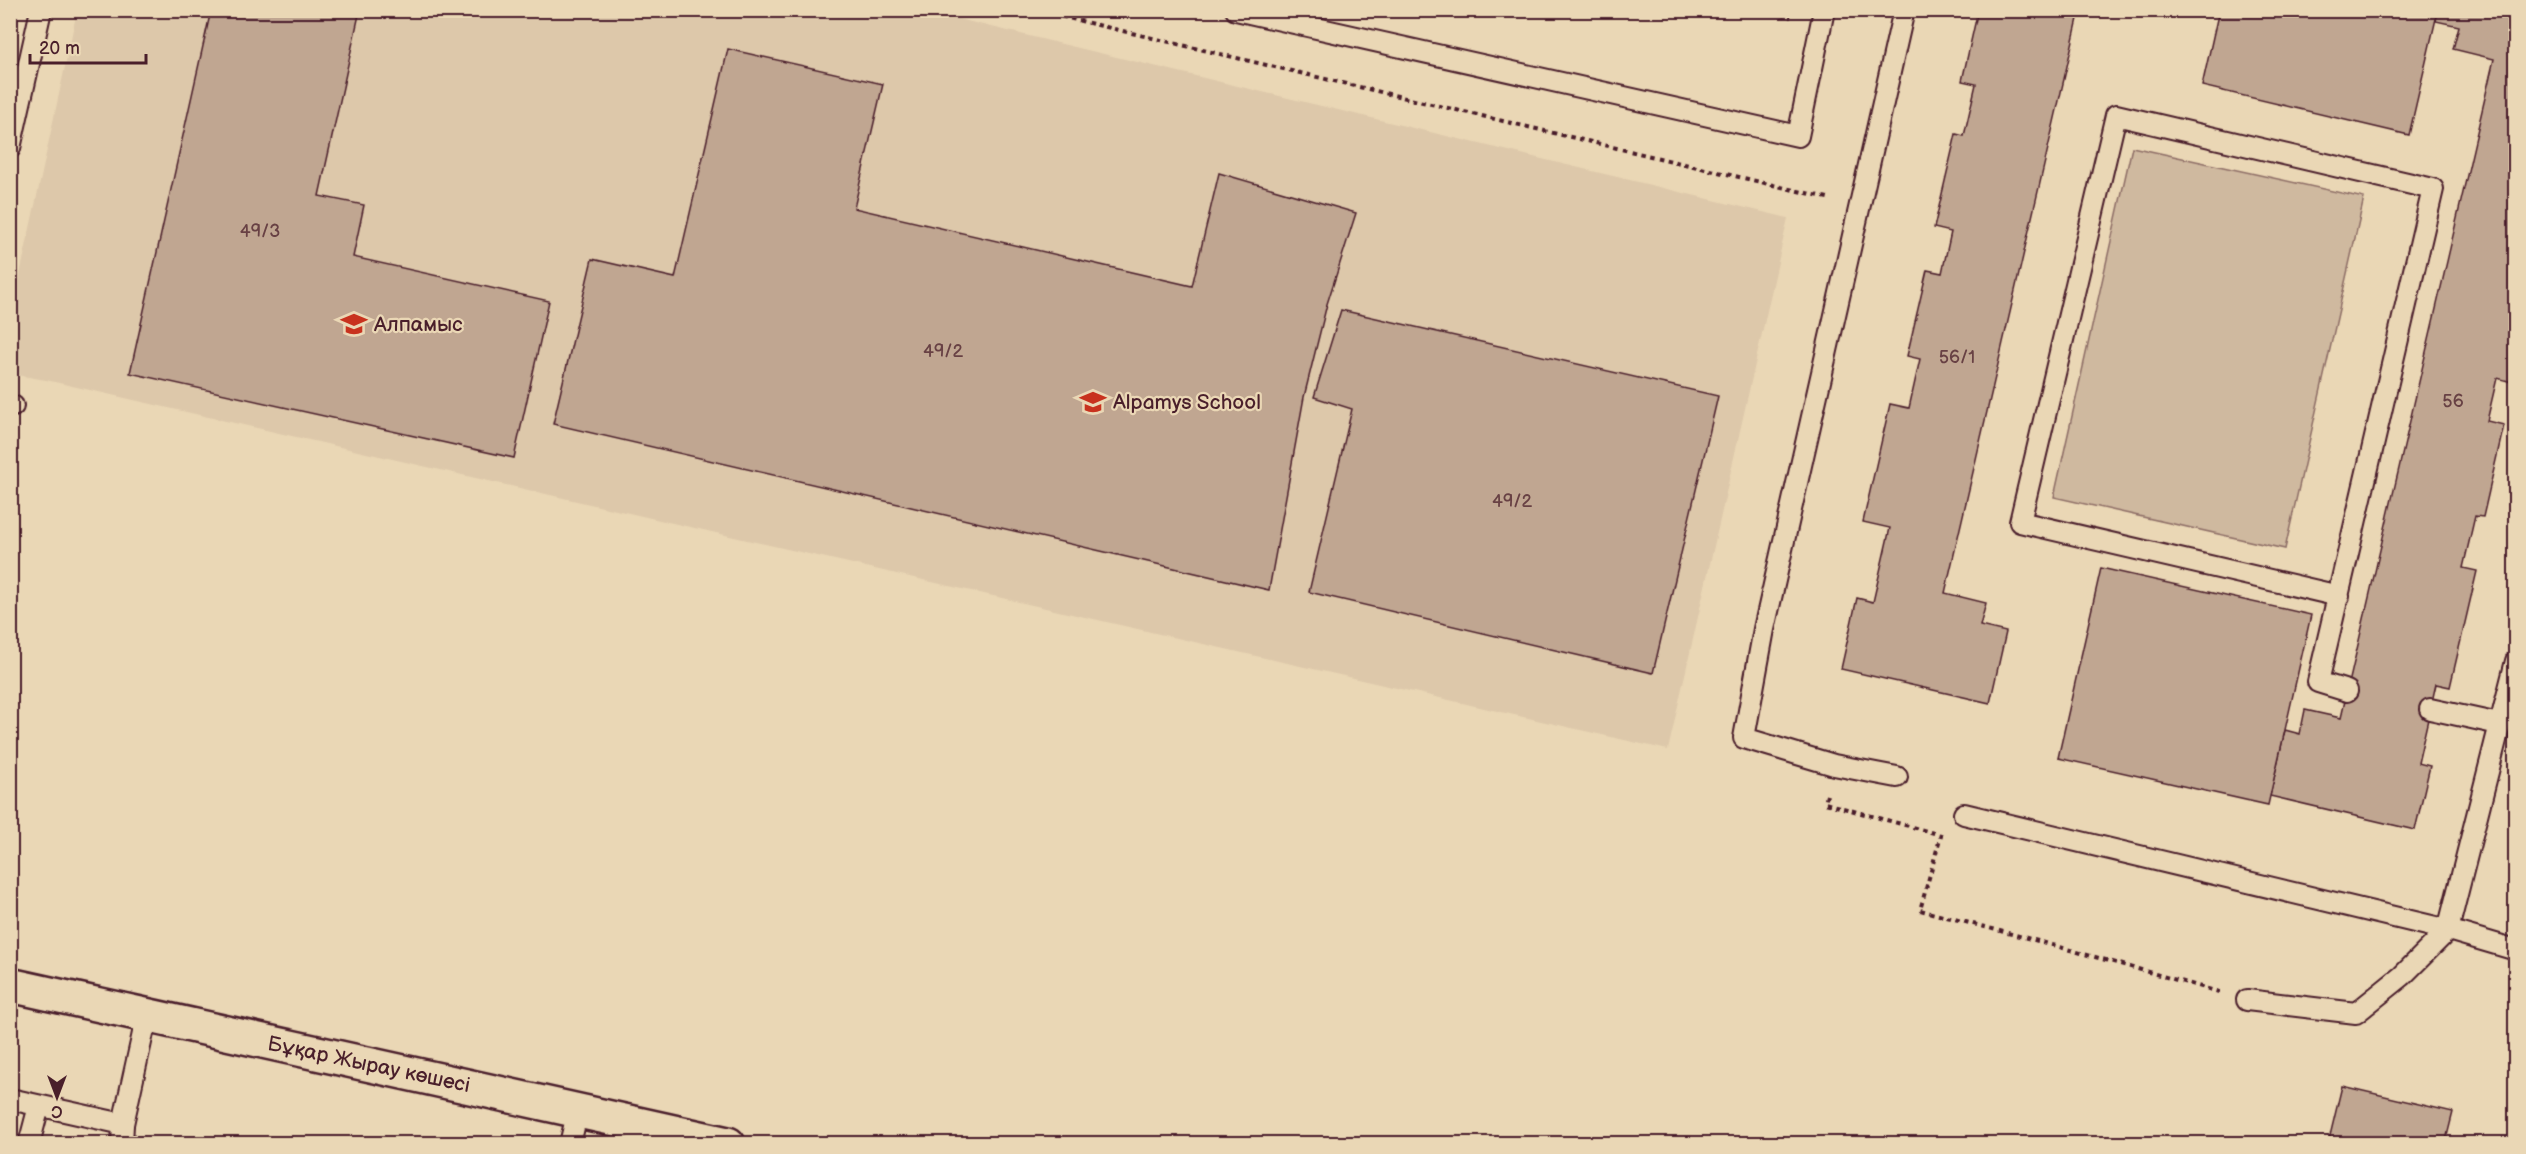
<svg xmlns="http://www.w3.org/2000/svg" width="2526" height="1154" font-family="'Balsamiq Sans',sans-serif">
<style>
.built{fill:#ddc8aa}
.green{fill:#cfb99f;stroke:#8c6c65;stroke-width:1.5}
.building{fill:#c0a691;stroke:#4a1f2b;stroke-width:1.5}
.lines{fill:none;stroke-linecap:round;stroke-linejoin:round}
.lane-casing{stroke:#4a1f2b;stroke-width:24}
.secondary-casing{stroke:#4a1f2b;stroke-width:38}
.path{stroke:#4a1f2b;stroke-width:4;stroke-dasharray:4.5 4.5;stroke-linecap:butt}
.lane{stroke:#ead7b5;stroke-width:20}
.secondary{stroke:#ead7b5;stroke-width:33}
.labels{text-anchor:middle;stroke-width:4.5;stroke-linejoin:round;paint-order:stroke}
.number-label{font-size:18px;fill:#684144}
.poi-label{font-size:21px;fill:#4a1f2b;stroke:#ead7b5;text-anchor:start}
.street-label{font-size:21px;fill:#4a1f2b;stroke:#ead7b5}
</style>
<rect width="100%" height="100%" fill="#ead7b5"/>
<filter id="ink" filterUnits="userSpaceOnUse"><feTurbulence type="fractalNoise" baseFrequency=".0167" numOctaves="2"/><feDisplacementMap in="SourceGraphic" scale="12" xChannelSelector="R" yChannelSelector="G"/><feConvolveMatrix kernelMatrix="1 2 1 2 8 2 1 2 1" color-interpolation-filters="sRGB"/></filter>
<g filter="url(#ink)">
<polygon class="built" points="77,11 925,11 1788,218 1668,750 46,380 11,374 11,316"/>
<polygon class="green" points="2132,147 2364,198 2285,549 2054,497"/>
<g class="building">
<polygon points="211,10 360,10 319,196 364,205 353,257 549,301 514,458 130,373"/>
<polygon points="1978,10 2080,10 1945,593 1986,603 1980,626 2006,632 1990,703 1841,669 1857,598 1873,602 1890,528 1863,522 1890,404 1909,408 1920,359 1907,356 1927,270 1942,273 1951,232 1934,228 1956,134 1964,136 1976,84 1962,81"/>
<polygon points="2219,10 2438,10 2409,135 2202,86"/>
<polygon points="2438,10 2516,10 2516,366 2512,382 2497,378 2487,421 2504,425 2483,517 2475,516 2463,568 2477,571 2450,687 2436,684 2418,763 2430,766 2415,830 2270,796 2285,730 2300,734 2305,710 2341,718 2494,59 2453,49 2459,26 2436,21"/>
<polygon points="728,49 883,84 854,208 1192,286 1219,173 1356,213 1327,304 1304,397 1269,590 553,424 592,259 675,278"/>
<polygon points="1341,310 1718,396 1653,673 1309,592 1352,409 1314,397"/>
<polygon points="2101,568 2311,615 2268,805 2058,758"/>
<polygon points="2342,1086 2453,1112 2445,1144 2328,1144"/>
</g>
<g class="lines">
<g class="lane-casing">
<g id="lane">
<polyline points="1236,10 1798,136 1824,10"/>
<polyline points="10,148 41,10"/>
<polyline points="10,406 13,406"/>
<polyline points="2339,596 2020,522 2116,115 2433,189 2318,682 2347,691"/>
<polyline points="2516,661 2448,930 2516,950"/>
<polyline points="2430,709 2499,724"/>
<polyline points="1897,777 1834,765 1744,738 1764,629 1904,10"/>
<polyline points="1964,814 2448,930 2402,976 2356,1013 2247,1000"/>
<polyline points="10,1099 123,1124 122,1144"/>
<polyline points="123,1124 147,1015"/>
<polyline points="29,1144 39,1106"/>
<polyline points="570,1144 578,1110"/>
</g>
</g>
<g class="secondary-casing">
<polyline id="secondary" points="10,985 728,1144"/>
</g>
<g class="path">
<polyline points="1048,10 1047,13 1832,199"/>
<polyline points="1763,10 1791,17"/>
<polyline points="1827,795 1825,803 1941,835 1920,910 2042,942 2219,992"/>
</g>
<use href="#lane" class="lane"/>
<use href="#secondary" class="secondary"/>
</g>
</g>
<defs>
<g id="school-bare" transform="scale(2.07)"><path d="M0-5L7-2L0 1L-7-2ZM-4 1L0 2.5L4 1V4Q0 6-4 4Z" fill="#c8321e" stroke="#ead7b5" stroke-width="2.5" paint-order="stroke"/></g>
</defs>
<g fill-rule="evenodd">
<use href="#school-bare" x="354" y="324"/>
<use href="#school-bare" x="1093" y="402"/>
</g>
<g class="labels">
<g class="number-label">
<text x="260" y="237">49/3</text>
<text x="943" y="357">49/2</text>
<text x="1957" y="363">56/1</text>
<text x="2453" y="407">56</text>
<text x="1512" y="507">49/2</text>
</g>
<g class="poi-label">
<text x="374" y="331">Алпамыс</text>
<text x="1113" y="409">Alpamys School</text>
</g>
<g class="street-label">
<text transform="translate(369 1064) rotate(12)" y="7">Бұқар Жырау көшесі</text>
</g>
</g>
<rect width="2526" height="1154" fill="none" stroke="#ead7b5" stroke-width="36"/>
<rect x="18" y="18" width="2490" height="1118" fill="none" stroke="#4a1f2b" stroke-width="2" filter="url(#ink)"/>
<g transform="translate(57 1097) rotate(180)" stroke="#ead7b5" stroke-width="4.5" paint-order="stroke">
<path d="M0-4.5L10 22L0 15L-10 22Z" fill="#4a1f2b"/>
<text y="-9" font-size="16" font-weight="bold" text-anchor="middle" fill="#4a1f2b">С</text>
</g>
<path d="M30 54v9h116v-9" fill="none" stroke="#4a1f2b" stroke-width="3"/>
<text x="39" y="54" font-size="18" fill="#4a1f2b" stroke="#ead7b5" stroke-width="4.5" paint-order="stroke">20 m</text>
</svg>
